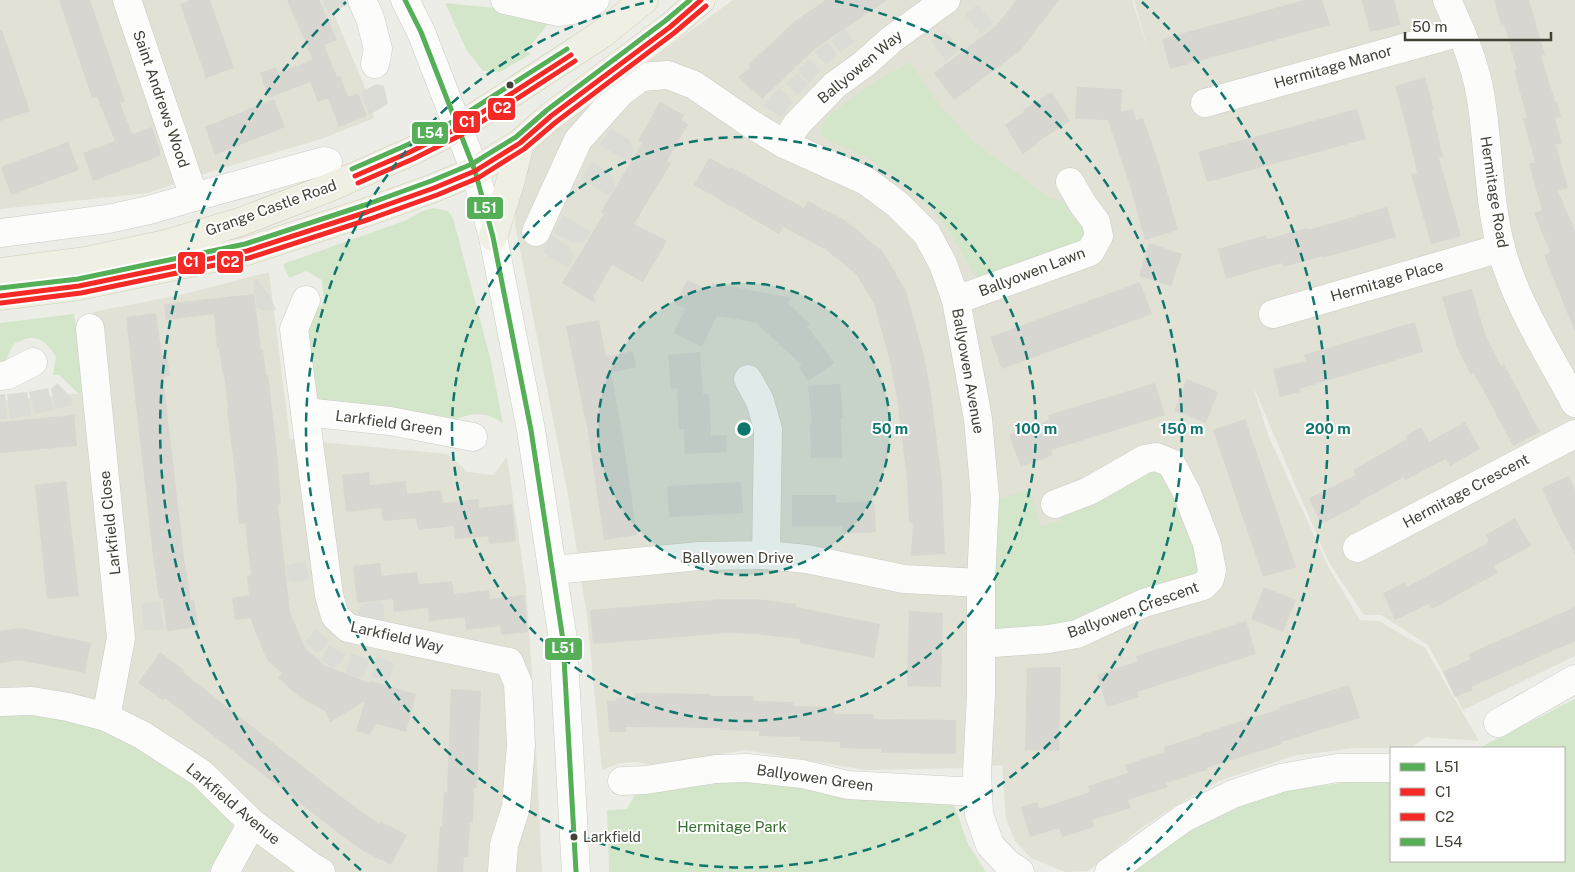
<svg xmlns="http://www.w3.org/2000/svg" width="1575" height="872" font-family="'Public Sans',sans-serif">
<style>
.residential{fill:#e1e1d5}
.green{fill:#d3e6c9}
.parking{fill:#dcdcd7}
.building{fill:#d7d6d0}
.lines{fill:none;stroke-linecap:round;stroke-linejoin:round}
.minor-casing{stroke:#cbcbc5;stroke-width:29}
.major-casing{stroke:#ceceb7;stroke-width:29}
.minor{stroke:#fcfcfb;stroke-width:28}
.major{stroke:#efefe4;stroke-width:28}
.bus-1-casing{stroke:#fff;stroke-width:9}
.bus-2-casing{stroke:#fff;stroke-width:9}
.bus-3-casing{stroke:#fff;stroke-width:9}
.bus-4-casing{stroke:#fff;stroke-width:9}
.bus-1{stroke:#55af57;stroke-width:5}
.bus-2{stroke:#f52a26;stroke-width:5}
.bus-3{stroke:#f52a26;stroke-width:5}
.bus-4{stroke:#55af57;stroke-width:5}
.ring{fill:none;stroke:#0f766e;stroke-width:2.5;stroke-dasharray:9 6}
.bus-dot{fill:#424135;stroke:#fff;stroke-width:2}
.labels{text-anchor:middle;stroke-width:4;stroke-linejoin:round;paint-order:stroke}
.bus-label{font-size:14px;fill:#424135;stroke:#fff;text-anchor:start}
.street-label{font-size:15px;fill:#424135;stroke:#fff}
.park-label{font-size:15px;fill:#346d2f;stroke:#fff}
.centre{fill:#0f766e;stroke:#fff;stroke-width:2.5}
.ring-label{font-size:15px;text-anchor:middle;font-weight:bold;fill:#0f766e;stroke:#fff;stroke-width:4;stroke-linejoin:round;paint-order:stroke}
.line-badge{stroke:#fff;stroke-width:2}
.badge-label{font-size:14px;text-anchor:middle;font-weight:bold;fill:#fff}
</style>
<rect width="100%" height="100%" fill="#edede7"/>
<g class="residential">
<polygon points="0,0 328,0 367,92 374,118 321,139 213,171 148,193 0,209"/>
<polygon points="733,0 1132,0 1148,50 1134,0 1575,0 1575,656 1463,710 1428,645 1381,615 1364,615 1328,561 1253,386 1268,435 1329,568 1360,620 1379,621 1425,648 1479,741 1426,737 1411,748 1354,748 1293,756 1219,781 1180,803 1140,829 1088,871 1065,872 1031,858 1015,841 1006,819 1002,765 966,768 866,770 745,750 656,766 638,762 620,763 602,770 587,616 569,501 515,224 520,152 550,133"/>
<polygon points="269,272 290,439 447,454 468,472 493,475 507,457 526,587 534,706 542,872 0,872 0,401 86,393 93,312 184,294"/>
</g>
<g class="green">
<polygon points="445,3 556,14 526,51 531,54 500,72 483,71 467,51"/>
<path d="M910,62L938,103L975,143L1050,198L1066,202L1086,229L1084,238L1078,243L983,279L974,274L949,230L928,205L897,177L862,155L836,144L820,134C822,131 822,126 824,123C833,108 893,70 910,62Z"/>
<path d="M433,208L448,211L453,218L490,357L503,424C485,409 470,414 450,421L315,401L302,338L308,318L324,303L322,280L306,271L289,278L283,264L407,220L420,212Z"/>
<path d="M74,314L86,393L79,394L59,375H53L56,357C48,344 37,332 21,341C20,341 15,343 14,344C9,351 7,361 0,368V323Z"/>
<polygon points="1143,471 1161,472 1175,490 1197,546 1200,577 1067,625 1012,636 994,627 990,605 996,500 1030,489 1040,526 1060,521 1068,508"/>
<polygon points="1575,699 1575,872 1127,872 1148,856 1219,815 1271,793 1348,782 1391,782 1391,861 1564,861 1564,748 1479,748"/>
<polygon points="0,710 86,720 139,743 182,775 228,813 232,825 226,843 207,872 0,872"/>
<polygon points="741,780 954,804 968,844 986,872 609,872 607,810 627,809 637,791"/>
</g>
<g class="parking">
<polygon points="322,0 345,0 347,5 329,14"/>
<polygon points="977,5 994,22 981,34 965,15"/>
<polygon points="844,29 854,42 841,53 831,40"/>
<polygon points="945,31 960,49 946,61 931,41"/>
<polygon points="827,42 837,54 826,65 814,52"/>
<polygon points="810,59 821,70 809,83 797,70"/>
<polygon points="798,73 808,85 798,95 786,83"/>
<polygon points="376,84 384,86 388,104 369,115 360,93"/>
<polygon points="779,88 793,102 781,117 762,106"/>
<polygon points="611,128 630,140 634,151 629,162 600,145"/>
<polygon points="592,162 611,174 615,185 610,196 581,179"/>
<polygon points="563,215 591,232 584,242 573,243 554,233"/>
<polygon points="551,235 569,247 574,257 569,268 543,253"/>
<polygon points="257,279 270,296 276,310 264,311 257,308 253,281"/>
<polygon points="57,383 72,398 72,405 55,409 51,389"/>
<polygon points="48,388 53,410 35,414 29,392"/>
<polygon points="27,392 31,415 10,419 7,394"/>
<polygon points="5,394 7,419 0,419 0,395"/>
<polygon points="306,561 309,579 294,582 288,580 287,565"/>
<polygon points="380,601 384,605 384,621 367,619 356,613 362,604"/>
<polygon points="160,602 164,629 144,631 141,603"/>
<polygon points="316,629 329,641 322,651 316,652 305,642"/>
<polygon points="329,645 345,654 339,665 333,668 320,660"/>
<polygon points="351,654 369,659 364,675 360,678 346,673"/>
<polygon points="377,657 394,663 390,679 385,682 371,677"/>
</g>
<g class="building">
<polygon points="59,0 90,0 125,102 120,103 132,134 152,127 160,150 160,156 93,181 83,153 115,141 97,97 92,98"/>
<polygon points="191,0 210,0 234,68 206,78 180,4"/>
<polygon points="287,0 319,0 337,40 324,45 337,77 340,76 348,97 358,93 367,116 339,127 328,98 318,102 310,82 269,98 260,73 276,67 278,73 313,60"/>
<polygon points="826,0 887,0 816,48 762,99 738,77 750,68 748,65 795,21"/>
<polygon points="1016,0 1059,0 1020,51 954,100 934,73 996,26"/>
<polygon points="1305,0 1322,0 1330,25 1170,69 1162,39"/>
<polygon points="1362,0 1394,0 1401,25 1370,32"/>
<polygon points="1494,0 1529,0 1545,55 1541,56 1555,101 1557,101 1561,117 1555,118 1562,143 1556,145 1568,188 1558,191 1575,231 1575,332 1544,255 1550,252 1534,213 1542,210 1529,164 1535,162 1523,119 1527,118 1514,70 1517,70 1504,24 1501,25"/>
<polygon points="0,30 2,30 30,111 0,121"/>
<polygon points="1425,77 1434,110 1432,111 1443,157 1439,158 1461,236 1431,244 1411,174 1417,173 1407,129 1395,86"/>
<polygon points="1077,87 1122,89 1121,112 1133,109 1136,120 1143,118 1159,164 1178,230 1145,240 1129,183 1108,120 1075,119"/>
<polygon points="1052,92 1070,121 1036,143 1037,144 1023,154 1005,125 1024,112 1023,110"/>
<polygon points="274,99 285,127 215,155 205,127"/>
<polygon points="660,102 684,115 681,120 688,124 667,161 671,163 634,224 667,241 643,282 612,265 594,296 595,303 562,283 604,214 601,212 642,143 638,141"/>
<polygon points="1357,109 1366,139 1207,182 1198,152"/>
<polygon points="68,142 79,170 11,195 1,167"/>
<polygon points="709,158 730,169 731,167 804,208 808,201 823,209 845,220 883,252 906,291 924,356 931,394 942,483 945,554 911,556 913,523 909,523 907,480 898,405 890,361 874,303 856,274 825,249 783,227 779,234 694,185"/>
<polygon points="1387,207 1396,237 1323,258 1323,256 1283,267 1282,263 1226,279 1218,249 1266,235 1267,239 1307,228 1308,230"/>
<polygon points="1149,243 1182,254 1171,286 1139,276"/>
<polygon points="687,280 711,291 712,283 792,298 787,302 810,324 807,326 834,363 808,381 799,367 802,365 756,323 737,319 717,316 702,347 674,333 685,309 675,304"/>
<polygon points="1140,282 1152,314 1002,369 990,337"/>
<polygon points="1472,289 1485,334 1501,366 1504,364 1540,432 1513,446 1474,373 1471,375 1457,347 1442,297"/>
<polygon points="254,294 261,350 263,350 266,375 268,375 277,451 281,504 278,505 290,612 305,648 324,665 370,683 371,681 416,694 406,732 377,724 369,735 356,731 365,701 330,722 325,711 301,698 278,678 282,673 267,660 250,618 235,620 232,598 249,595 247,576 251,575 245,523 239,524 236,489 237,489 227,409 228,408 224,375 223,375 219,348 217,348 214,314 166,320 164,304"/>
<polygon points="156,313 162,356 167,356 170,376 163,377 184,557 191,600 194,600 198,627 167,631 163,599 159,599 153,556 126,317"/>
<polygon points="599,320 606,357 633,351 636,367 611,373 622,432 637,535 604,540 588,432 566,326"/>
<polygon points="1415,322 1423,352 1299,389 1300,392 1280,397 1273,369 1306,361 1304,355"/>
<polygon points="700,352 703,394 709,394 711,436 726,435 727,452 685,454 684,429 679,429 677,388 671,389 668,355"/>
<polygon points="1187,379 1218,392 1206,423 1174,411"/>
<polygon points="1155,383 1165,415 1051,450 1053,455 1021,467 1009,435 1049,420 1048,415"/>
<polygon points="840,384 843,418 841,418 842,458 811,458 810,424 812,424 808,386"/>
<polygon points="74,415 77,446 0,453 0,422"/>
<polygon points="1245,419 1296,567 1263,577 1213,430"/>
<polygon points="1465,422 1480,449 1450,466 1446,459 1405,480 1404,477 1359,502 1360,504 1321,524 1309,498 1356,475 1353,470 1407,439 1406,436 1421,427 1429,442"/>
<polygon points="369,472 370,485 406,481 407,494 441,490 443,503 478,499 479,508 512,504 516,541 489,544 488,536 455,539 454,526 418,530 416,518 383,521 381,508 346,512 342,475"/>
<polygon points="1569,476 1575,490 1575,554 1557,521 1542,488"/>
<polygon points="66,481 79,596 47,599 35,485"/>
<polygon points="741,482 743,513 669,517 667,486"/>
<polygon points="792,495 836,495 836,503 874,501 876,532 843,534 842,526 792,526"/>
<polygon points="1515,518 1531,546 1494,566 1498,573 1481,582 1432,609 1429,604 1395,620 1383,593 1405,582 1407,587 1489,542 1486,535"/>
<polygon points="380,563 382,576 417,572 419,584 452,581 454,594 489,590 490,599 524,595 528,632 501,635 500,626 466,630 465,617 429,621 428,608 394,612 393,599 357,603 353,566"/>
<polygon points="1264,587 1296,600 1283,632 1251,619"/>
<polygon points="724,599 757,599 796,604 796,607 880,624 874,658 800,643 800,639 756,634 727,633 593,644 590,610"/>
<polygon points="1575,607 1575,641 1471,687 1473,690 1455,697 1443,672 1470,659 1468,654"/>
<polygon points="909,611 943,613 941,687 907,686"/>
<polygon points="1246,621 1256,654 1137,692 1139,697 1107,707 1097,675 1138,661 1136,656"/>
<polygon points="21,628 91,643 85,673 19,660 0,663 0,631"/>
<polygon points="160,652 184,670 183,672 339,795 379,824 380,821 407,835 391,865 363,851 337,832 165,698 163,700 138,683"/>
<polygon points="1061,667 1059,751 1025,750 1027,668"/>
<polygon points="1349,685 1360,718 1281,742 1282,744 1206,768 1207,770 1166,783 1168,787 1128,800 1131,808 1092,820 1094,827 1062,837 1059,828 1030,837 1021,807 1037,802 1039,809 1090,792 1088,786 1128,773 1125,765 1165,752 1164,747 1202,735 1201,734 1280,709 1279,707"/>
<polygon points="451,689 481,691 477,788 474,788 473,823 470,823 468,857 464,857 463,872 437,872 440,826 442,827 444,792 447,793"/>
<polygon points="635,693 711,694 711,696 754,696 754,701 793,702 793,706 834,707 834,714 874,714 874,719 956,720 956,754 881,753 881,749 840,748 840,742 800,741 800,737 759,736 759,731 720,730 720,728 626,727 626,732 609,732 607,701 617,701 616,698 635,697"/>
</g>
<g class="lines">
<g class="minor-casing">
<g id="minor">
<polyline points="127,0 194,197 324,161 328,162"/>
<polyline points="362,0 370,18 378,49 375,64"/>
<polyline points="405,0 421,32 475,171 493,237 531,430 563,640 576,872"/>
<polyline points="505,0 559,12 581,9 595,0"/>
<path d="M1447,0C1461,31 1474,60 1480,93C1489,145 1488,198 1501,248C1515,302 1549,354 1575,403"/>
<polyline points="1205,103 1461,32"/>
<polyline points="784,144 797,124 835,85 864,64 892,39 946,0"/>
<polyline points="536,232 578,140 621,92 641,77 668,75 694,85 748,122 784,144 866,181 897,204 927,234 943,264 956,300 978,419 985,497 981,583 981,695 977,772 979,814 990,845 1007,863 1020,872"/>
<polyline points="0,233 108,219 149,210 194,197"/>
<polyline points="306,300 294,329 329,595 335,616 348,628 509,662 518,683 521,745 516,807 504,845 502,872"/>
<polyline points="956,300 1090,252 1099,236 1096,222 1082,203 1070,182"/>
<polyline points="1273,314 1501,248"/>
<polyline points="90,328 121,638 106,717"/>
<polyline points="0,376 8,375 33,362"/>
<polyline points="748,379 760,401 768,429 766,555"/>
<polyline points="305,412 390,421 473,437"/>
<polyline points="1357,548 1575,434"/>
<polyline points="553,570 699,556 766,555 807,559 904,579 981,583"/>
<polyline points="981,644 1049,639 1077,634 1144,603 1203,586 1210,579 1212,570 1207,544 1187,493 1171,463 1156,457 1145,459 1089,491 1055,504"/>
<polyline points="0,702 32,701 68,707 106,717 142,735 201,773 252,823 312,867 321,872"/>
<polyline points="1498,723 1575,679"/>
<polyline points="622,781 646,780 716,769 747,768 802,774 848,785 978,792"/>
<polyline points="225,872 252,823"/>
<polyline points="1109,872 1184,818 1233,794 1281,778 1337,768 1391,768"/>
</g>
</g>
<g class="major-casing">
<g id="major">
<polyline points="493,237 511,180 520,143"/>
<polyline points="0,272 86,261 166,244 240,222 326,189 410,152 458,128 602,34 644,0"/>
<polyline points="0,296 79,286 247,251 367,212 434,188 475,171 520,143 551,116 670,27 701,0"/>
</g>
</g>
<use href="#minor" class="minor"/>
<use href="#major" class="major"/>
<g class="bus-1-casing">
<polyline id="bus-1" points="405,0 421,32 475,171 493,237 531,430 563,640 576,872"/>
</g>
<g class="bus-2-casing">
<g id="bus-2">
<polyline points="355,176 410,152 458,128 571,55"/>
<polyline points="0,296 79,286 247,251 367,212 434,188 475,171 520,143 551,116 670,27 701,0"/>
</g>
</g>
<g class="bus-3-casing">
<g id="bus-3">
<polyline points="358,183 413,159 461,135 575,61"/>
<polyline points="1,303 81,293 249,258 370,219 437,195 478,178 524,149 556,122 674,33 706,6"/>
</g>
</g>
<g class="bus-4-casing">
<g id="bus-4">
<polyline points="352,169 407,145 454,121 567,49"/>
<polyline points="0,288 78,279 245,244 365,205 431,181 472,164 516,137 547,110 665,21 690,0"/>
</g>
</g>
<use href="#bus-1" class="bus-1"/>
<use href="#bus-2" class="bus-2"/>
<use href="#bus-3" class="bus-3"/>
<use href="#bus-4" class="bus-4"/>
</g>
<circle cx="744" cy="429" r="146" fill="#0f766e" fill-opacity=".12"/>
<g class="ring">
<circle cx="744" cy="429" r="146"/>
<circle cx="744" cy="429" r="292"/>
<path d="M835 1A438 438 0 1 1 653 1"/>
<path d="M361 870A584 584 0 0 1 346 2M1142 2A584 584 0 0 1 1127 870"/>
</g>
<g class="bus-dot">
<circle cx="510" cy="85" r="4.5"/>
<circle cx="574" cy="837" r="4.5"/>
</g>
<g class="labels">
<g class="bus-label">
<text x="583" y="842">Larkfield</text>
</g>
<g class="street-label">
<text transform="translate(860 67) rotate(-40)" y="5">Ballyowen Way</text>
<text transform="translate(1333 67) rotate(-16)" y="5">Hermitage Manor</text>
<text transform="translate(161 99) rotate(71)" y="5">Saint Andrews Wood</text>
<text transform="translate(1494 192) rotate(81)" y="5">Hermitage Road</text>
<text transform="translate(271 208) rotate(-20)" y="5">Grange Castle Road</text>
<text transform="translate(1032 272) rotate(-21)" y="5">Ballyowen Lawn</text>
<text transform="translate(1387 281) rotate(-16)" y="5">Hermitage Place</text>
<text transform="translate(968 371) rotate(80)" y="5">Ballyowen Avenue</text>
<text transform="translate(389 423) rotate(8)" y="5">Larkfield Green</text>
<text transform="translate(1466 491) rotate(-28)" y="5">Hermitage Crescent</text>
<text transform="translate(110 523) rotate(-96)" y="5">Larkfield Close</text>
<text x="738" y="563">Ballyowen Drive</text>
<text transform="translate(1133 610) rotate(-20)" y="5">Ballyowen Crescent</text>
<text transform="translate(397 637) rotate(13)" y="5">Larkfield Way</text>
<text transform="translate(815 778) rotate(8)" y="5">Ballyowen Green</text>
<text transform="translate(233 804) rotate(40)" y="5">Larkfield Avenue</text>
</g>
<g class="park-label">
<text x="732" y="832">Hermitage Park</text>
</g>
</g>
<circle cx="744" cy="429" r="8" class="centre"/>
<g class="ring-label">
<text x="890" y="434">50 m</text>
<text x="1036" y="434">100 m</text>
<text x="1182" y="434">150 m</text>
<text x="1328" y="434">200 m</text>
</g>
<g class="line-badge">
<rect x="487" y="97" width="29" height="24" rx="5" fill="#f52a26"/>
<rect x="452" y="110" width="29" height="24" rx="5" fill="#f52a26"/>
<rect x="411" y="121" width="38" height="24" rx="5" fill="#55af57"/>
<rect x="466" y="196" width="38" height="24" rx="5" fill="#55af57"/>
<rect x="216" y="250" width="28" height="24" rx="5" fill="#f52a26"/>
<rect x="177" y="251" width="29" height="24" rx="5" fill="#f52a26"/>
<rect x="544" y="637" width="39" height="24" rx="5" fill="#55af57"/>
</g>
<g class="badge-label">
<text x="502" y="113">C2</text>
<text x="467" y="127">C1</text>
<text x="430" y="138">L54</text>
<text x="485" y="213">L51</text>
<text x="230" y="267">C2</text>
<text x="191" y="267">C1</text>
<text x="563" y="653">L51</text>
</g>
<rect x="1390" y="747" width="175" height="115" fill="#ffffff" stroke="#b3b3ae"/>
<rect x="1400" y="763" width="25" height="8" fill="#55af57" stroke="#b3b3ae"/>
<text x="1435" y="772" font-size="15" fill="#424135">L51</text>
<rect x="1400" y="788" width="25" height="8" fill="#f52a26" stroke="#b3b3ae"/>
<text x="1435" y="797" font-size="15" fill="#424135">C1</text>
<rect x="1400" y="813" width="25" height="8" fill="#f52a26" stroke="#b3b3ae"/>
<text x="1435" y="822" font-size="15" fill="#424135">C2</text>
<rect x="1400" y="838" width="25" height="8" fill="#55af57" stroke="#b3b3ae"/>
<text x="1435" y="847" font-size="15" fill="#424135">L54</text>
<path d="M1405 32v8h146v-8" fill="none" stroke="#424135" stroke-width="2.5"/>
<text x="1412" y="32" font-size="15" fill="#424135" stroke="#ffffff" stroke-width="4" paint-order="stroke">50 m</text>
</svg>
